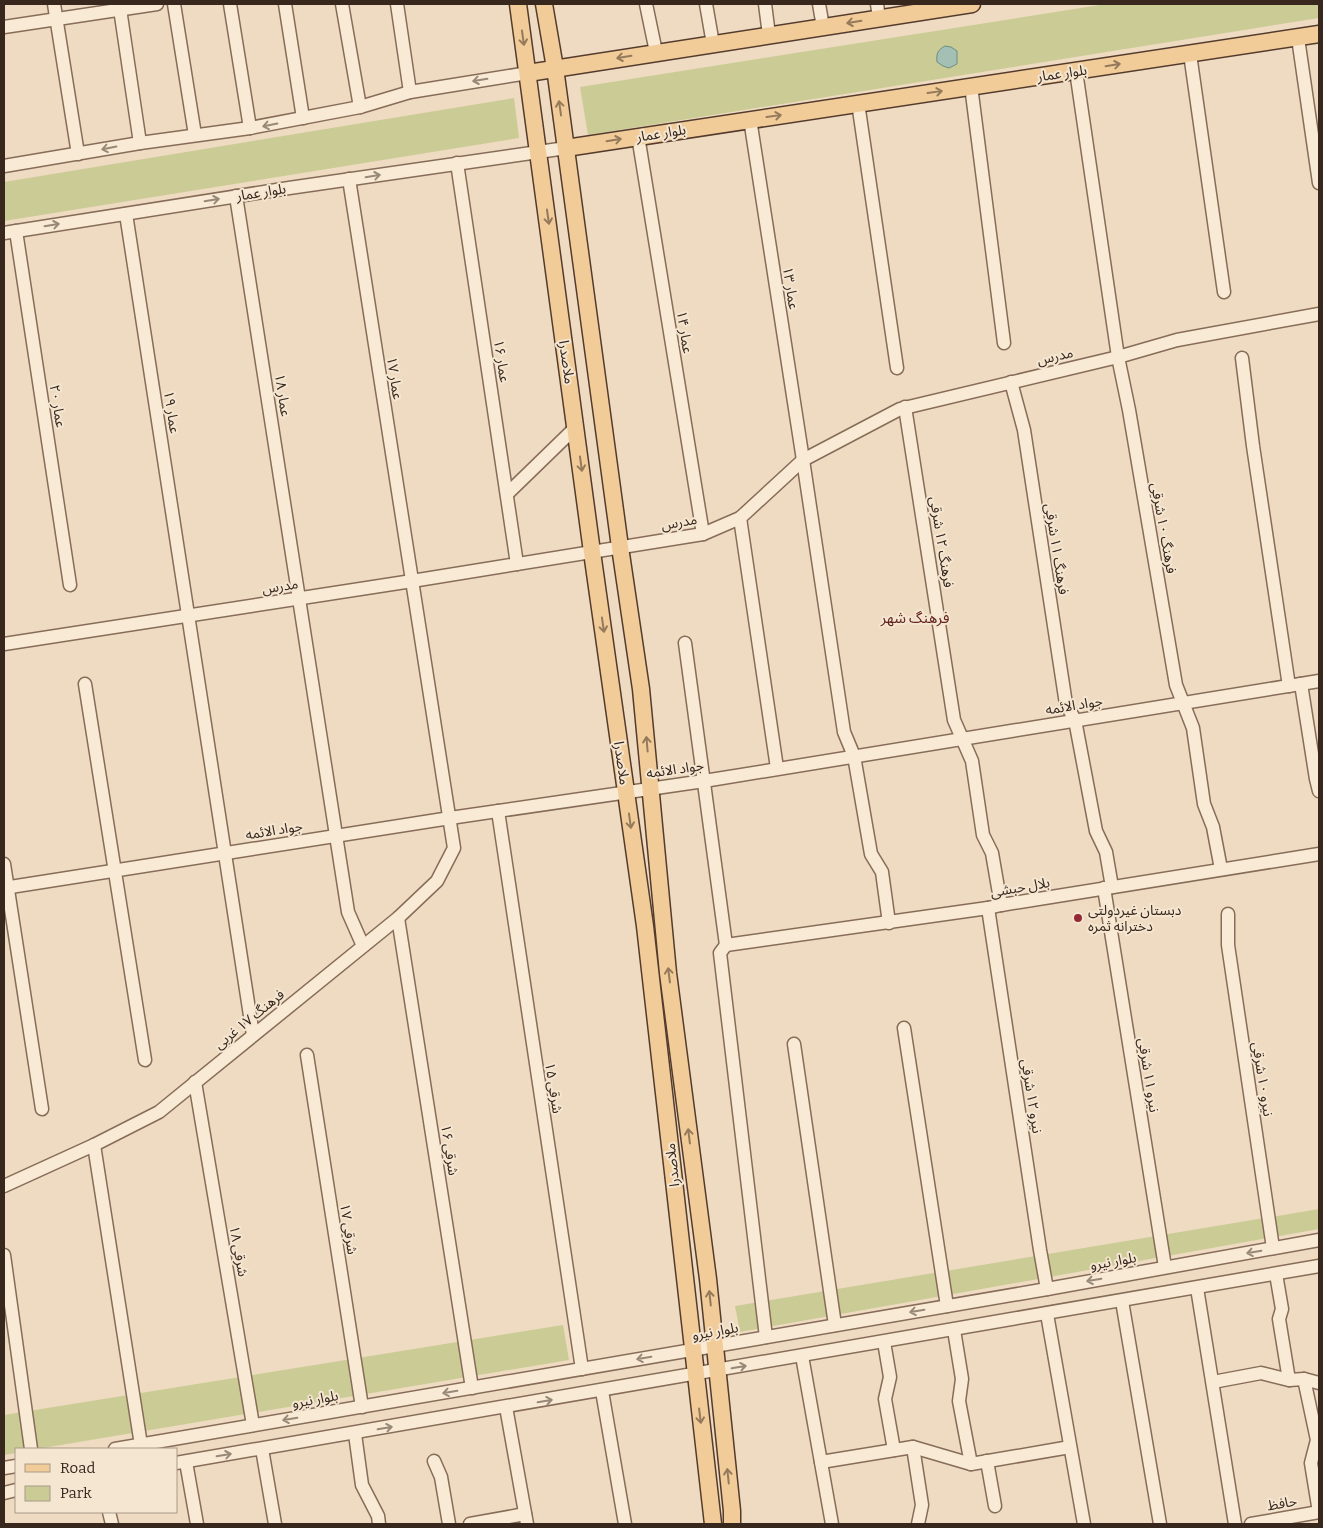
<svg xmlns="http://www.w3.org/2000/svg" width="1323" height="1528" font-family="Bitter,'Noto Sans Arabic',serif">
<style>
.green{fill:#cbcb95}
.water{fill:#a4c0b4;stroke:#6b8e81}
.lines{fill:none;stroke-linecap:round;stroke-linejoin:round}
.minor-casing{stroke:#876c59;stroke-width:15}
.major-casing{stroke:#543b2d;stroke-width:19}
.minor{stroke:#f8ead4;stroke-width:12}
.major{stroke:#f1cc99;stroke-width:16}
.oneway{stroke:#947a5b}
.oneway2{stroke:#988878}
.poi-dot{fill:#952936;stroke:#f5e6d1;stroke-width:2}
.labels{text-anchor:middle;stroke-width:4;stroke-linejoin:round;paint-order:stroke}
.street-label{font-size:14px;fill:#37271d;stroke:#f5e6d1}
.poi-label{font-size:14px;fill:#37271d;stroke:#f5e6d1;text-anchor:start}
.neighbourhood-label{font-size:15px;fill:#63241d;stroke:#f5e6d1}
</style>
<rect width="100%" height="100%" fill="#eedbc1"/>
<g class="green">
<polygon points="1106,4 1319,4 1319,18 588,135 580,87"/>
<polygon points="514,98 519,138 4,221 4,182"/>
<polygon points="1319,1209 1319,1229 740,1332 735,1306"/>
<polygon points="563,1325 569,1360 37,1449 16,1449 16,1453 4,1455 4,1415"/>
</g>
<path class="water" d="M945,46L951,47L957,51V64L949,68L943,66L937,62C936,53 938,50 945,46Z"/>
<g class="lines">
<g class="minor-casing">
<g id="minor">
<polyline points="54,4 78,154"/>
<polyline points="174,4 195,135"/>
<polyline points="230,4 250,128"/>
<polyline points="285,4 303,118"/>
<polyline points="342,4 360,107"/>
<polyline points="397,4 410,92"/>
<polyline points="646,4 656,52"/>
<polyline points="706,4 713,44"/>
<polyline points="765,4 769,35"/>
<polyline points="819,4 823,27"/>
<polyline points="877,4 879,18"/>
<polyline points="120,9 140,143"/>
<polyline points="4,27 157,4"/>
<polyline points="1298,38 1319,183"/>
<polyline points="1190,54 1224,292"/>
<polyline points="1076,71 1118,357 1129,410 1176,685 1193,728 1204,804 1213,827 1221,869"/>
<polyline points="971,86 1004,343"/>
<polyline points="858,103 897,368"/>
<polyline points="750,119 803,460 844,732 854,756 871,854 882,872 889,923"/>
<polyline points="638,136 703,534"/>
<polyline points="457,163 517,564"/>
<polyline points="4,166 140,143 250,128 360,107 410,92 528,73"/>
<polyline points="236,196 348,912 363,946"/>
<polyline points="126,214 253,1035"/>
<polyline points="16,231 70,585"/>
<polyline points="4,233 289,188 566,148"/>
<polyline points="1242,358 1253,446 1289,686"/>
<polyline points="1011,382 1024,430 1066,704 1075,720 1096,831 1106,852 1112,887"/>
<polyline points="905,407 954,720 972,761 983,835 992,853 1001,905"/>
<polyline points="507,494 576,427"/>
<polyline points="740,518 777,768"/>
<polyline points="685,643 726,945"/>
<polyline points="4,644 412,581 703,534 740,518 803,460 900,409 1118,357 1177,340 1319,314"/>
<polyline points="85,684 145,1060"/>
<polyline points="1301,684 1316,779 1319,791"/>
<polyline points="498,811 582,1369"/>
<polyline points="4,864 42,1109"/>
<polyline points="4,888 450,818 704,781 1319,681"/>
<polyline points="1104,888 1165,1267"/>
<polyline points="988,908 1040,1250 1047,1289"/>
<polyline points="1228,914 1228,945 1273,1248"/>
<polyline points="398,918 472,1388"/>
<polyline points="726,945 988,908 1001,905 1319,854"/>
<polyline points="726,945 720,953 766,1337"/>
<polyline points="904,1028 947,1306"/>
<polyline points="794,1044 835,1325"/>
<polyline points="307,1055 362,1407"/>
<polyline points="195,1082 253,1425"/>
<polyline points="94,1145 141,1445"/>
<polyline points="4,1186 94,1145 159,1112 398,918 437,881 454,848 349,179"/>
<polyline points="4,1255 31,1449"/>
<polyline points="1276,1274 1282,1309 1279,1319 1289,1380"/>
<polyline points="1197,1288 1235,1524"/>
<polyline points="1122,1301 1160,1524"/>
<polyline points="1047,1314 1084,1524"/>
<polyline points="954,1330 962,1379 959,1401 971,1464"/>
<polyline points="884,1342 890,1377 885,1399 894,1450"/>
<polyline points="802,1356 832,1524"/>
<polyline points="1304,1379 1317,1440 1311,1463 1319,1512"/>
<polyline points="1213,1382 1261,1373 1289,1380 1304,1379 1319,1383"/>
<polyline points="602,1391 625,1524"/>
<polyline points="506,1407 527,1524"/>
<polyline points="355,1434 362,1485 378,1516 379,1524"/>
<polyline points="913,1447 922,1505 918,1524"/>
<polyline points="115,1449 1047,1289 1319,1240"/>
<polyline points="262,1449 275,1524"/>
<polyline points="434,1461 441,1477 449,1524"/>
<polyline points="987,1461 995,1506"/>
<polyline points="186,1462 197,1524"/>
<polyline points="821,1462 913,1447 971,1464 1070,1447"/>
<polyline points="176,1463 1319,1266"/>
<polyline points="4,1468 16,1466"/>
<polyline points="4,1493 16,1490"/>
<polyline points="109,1512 112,1524"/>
<polyline points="470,1524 525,1514"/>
<polyline points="1251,1524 1319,1512"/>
</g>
</g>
<g class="major-casing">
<g id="major">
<polyline points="518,4 592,552 645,926 713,1524"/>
<polyline points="544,4 555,68 620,547 641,689 668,973 708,1279 732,1511 732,1524"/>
<polyline points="528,73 972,4"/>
<polyline points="566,148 1319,34"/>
</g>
</g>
<use href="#minor" class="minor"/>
<use href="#major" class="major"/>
</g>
<defs><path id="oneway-shaft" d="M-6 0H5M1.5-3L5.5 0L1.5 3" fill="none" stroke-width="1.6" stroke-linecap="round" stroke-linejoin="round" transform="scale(1.25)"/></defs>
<g class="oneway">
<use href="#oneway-shaft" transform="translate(854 22) rotate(171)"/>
<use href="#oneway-shaft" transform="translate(523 38) rotate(82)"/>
<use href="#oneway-shaft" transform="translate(624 57) rotate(171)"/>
<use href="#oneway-shaft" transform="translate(1113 65) rotate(-9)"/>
<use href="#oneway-shaft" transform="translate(935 92) rotate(-8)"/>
<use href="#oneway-shaft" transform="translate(560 108) rotate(-98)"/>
<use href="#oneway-shaft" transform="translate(774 116) rotate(-8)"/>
<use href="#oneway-shaft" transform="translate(614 140) rotate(-9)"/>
<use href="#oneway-shaft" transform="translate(548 217) rotate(82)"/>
<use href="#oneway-shaft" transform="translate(581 464) rotate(82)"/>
<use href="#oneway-shaft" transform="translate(603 625) rotate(82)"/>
<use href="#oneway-shaft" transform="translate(647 744) rotate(-95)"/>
<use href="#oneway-shaft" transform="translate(630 821) rotate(82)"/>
<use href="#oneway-shaft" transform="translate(669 975) rotate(-97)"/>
<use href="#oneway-shaft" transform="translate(689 1136) rotate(-97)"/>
<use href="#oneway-shaft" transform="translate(710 1298) rotate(-96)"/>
<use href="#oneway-shaft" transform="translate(700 1416) rotate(83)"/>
<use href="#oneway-shaft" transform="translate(728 1476) rotate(-96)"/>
</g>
<g class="oneway2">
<use href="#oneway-shaft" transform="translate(480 80) rotate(171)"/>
<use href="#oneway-shaft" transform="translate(270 125) rotate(169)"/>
<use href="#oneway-shaft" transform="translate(109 148) rotate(169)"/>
<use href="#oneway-shaft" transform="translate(373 176) rotate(-9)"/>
<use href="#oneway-shaft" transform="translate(212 200) rotate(-9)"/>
<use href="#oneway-shaft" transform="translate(52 225) rotate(-9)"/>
<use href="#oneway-shaft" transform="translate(1254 1252) rotate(170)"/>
<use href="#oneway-shaft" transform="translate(1094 1280) rotate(170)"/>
<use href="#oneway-shaft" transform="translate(917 1311) rotate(170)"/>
<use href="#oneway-shaft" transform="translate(644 1358) rotate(170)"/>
<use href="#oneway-shaft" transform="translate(739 1367) rotate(-10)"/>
<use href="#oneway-shaft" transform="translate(450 1392) rotate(170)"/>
<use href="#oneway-shaft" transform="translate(545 1401) rotate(-10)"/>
<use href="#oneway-shaft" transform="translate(290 1419) rotate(170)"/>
<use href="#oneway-shaft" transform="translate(385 1428) rotate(-10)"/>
<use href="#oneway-shaft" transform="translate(224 1455) rotate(-9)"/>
</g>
<circle class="poi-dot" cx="1078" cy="918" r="5"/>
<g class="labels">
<g class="street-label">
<text transform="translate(1062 73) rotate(-8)" y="5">بلوار عمار</text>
<text transform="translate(661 133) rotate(-9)" y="5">بلوار عمار</text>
<text transform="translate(261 192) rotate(-9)" y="5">بلوار عمار</text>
<text transform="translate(791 288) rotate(81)" y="5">عمار ۱۳</text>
<text transform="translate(685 332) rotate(81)" y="5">عمار ۱۴</text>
<text transform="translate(1055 356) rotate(-13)" y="5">مدرس</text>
<text transform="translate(502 361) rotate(81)" y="5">عمار ۱۶</text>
<text transform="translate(567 362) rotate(82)" y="5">ملاصدرا</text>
<text transform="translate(395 378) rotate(81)" y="5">عمار ۱۷</text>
<text transform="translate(283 395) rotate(81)" y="5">عمار ۱۸</text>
<text transform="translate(58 406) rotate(81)" y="5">عمار ۲۰</text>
<text transform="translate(172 412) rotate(81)" y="5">عمار ۱۹</text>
<text transform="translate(679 522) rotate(-10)" y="5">مدرس</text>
<text transform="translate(1164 528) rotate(80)" y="5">فرهنگ ۱۰ شرقی</text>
<text transform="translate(942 542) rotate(81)" y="5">فرهنگ ۱۲ شرقی</text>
<text transform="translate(1057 549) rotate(81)" y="5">فرهنگ ۱۱ شرقی</text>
<text transform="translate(280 586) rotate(-9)" y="5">مدرس</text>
<text transform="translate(1074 705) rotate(-9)" y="5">جواد الائمه</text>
<text transform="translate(622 763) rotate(82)" y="5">ملاصدرا</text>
<text transform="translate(675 769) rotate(-8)" y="5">جواد الائمه</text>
<text transform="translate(274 830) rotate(-9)" y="5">جواد الائمه</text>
<text transform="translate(1020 887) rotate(-10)" y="5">بلال حبشی</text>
<text transform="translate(249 1019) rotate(-39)" y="5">فرهنگ ۱۷ غربی</text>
<text transform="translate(1149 1075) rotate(81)" y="5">نیرو ۱۱ شرقی</text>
<text transform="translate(1263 1079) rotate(81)" y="5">نیرو ۱۰ شرقی</text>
<text transform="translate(554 1088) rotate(81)" y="5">۱۵ شرقی</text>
<text transform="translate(1032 1096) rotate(81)" y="5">نیرو ۱۲ شرقی</text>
<text transform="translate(450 1150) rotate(81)" y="5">۱۶ شرقی</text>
<text transform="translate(672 1165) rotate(-96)" y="5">ملاصدرا</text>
<text transform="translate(349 1229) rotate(81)" y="5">۱۷ شرقی</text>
<text transform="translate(239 1251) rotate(80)" y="5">۱۸ شرقی</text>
<text transform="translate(1113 1261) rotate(-10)" y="5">بلوار نیرو</text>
<text transform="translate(715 1331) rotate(-10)" y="5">بلوار نیرو</text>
<text transform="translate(315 1399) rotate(-10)" y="5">بلوار نیرو</text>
<text transform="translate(1282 1503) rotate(-10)" y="5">حافظ</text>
</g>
<g class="poi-label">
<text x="1088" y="915">دبستان غیردولتی<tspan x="1088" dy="16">دخترانه ثمره</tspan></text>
</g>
<g class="neighbourhood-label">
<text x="915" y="623">فرهنگ شهر</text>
</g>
</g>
<rect width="1323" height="1528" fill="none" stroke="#37271d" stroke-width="10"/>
<rect x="15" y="1448" width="162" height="65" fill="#f5e6d1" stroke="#a99a89"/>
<rect x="25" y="1464" width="25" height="8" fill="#f1cc99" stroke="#a99a89"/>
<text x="60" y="1473" font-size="15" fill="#37271d">Road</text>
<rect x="25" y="1486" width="25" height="15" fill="#cbcb95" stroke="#a99a89"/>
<text x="60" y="1498" font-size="15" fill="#37271d">Park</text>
</svg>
